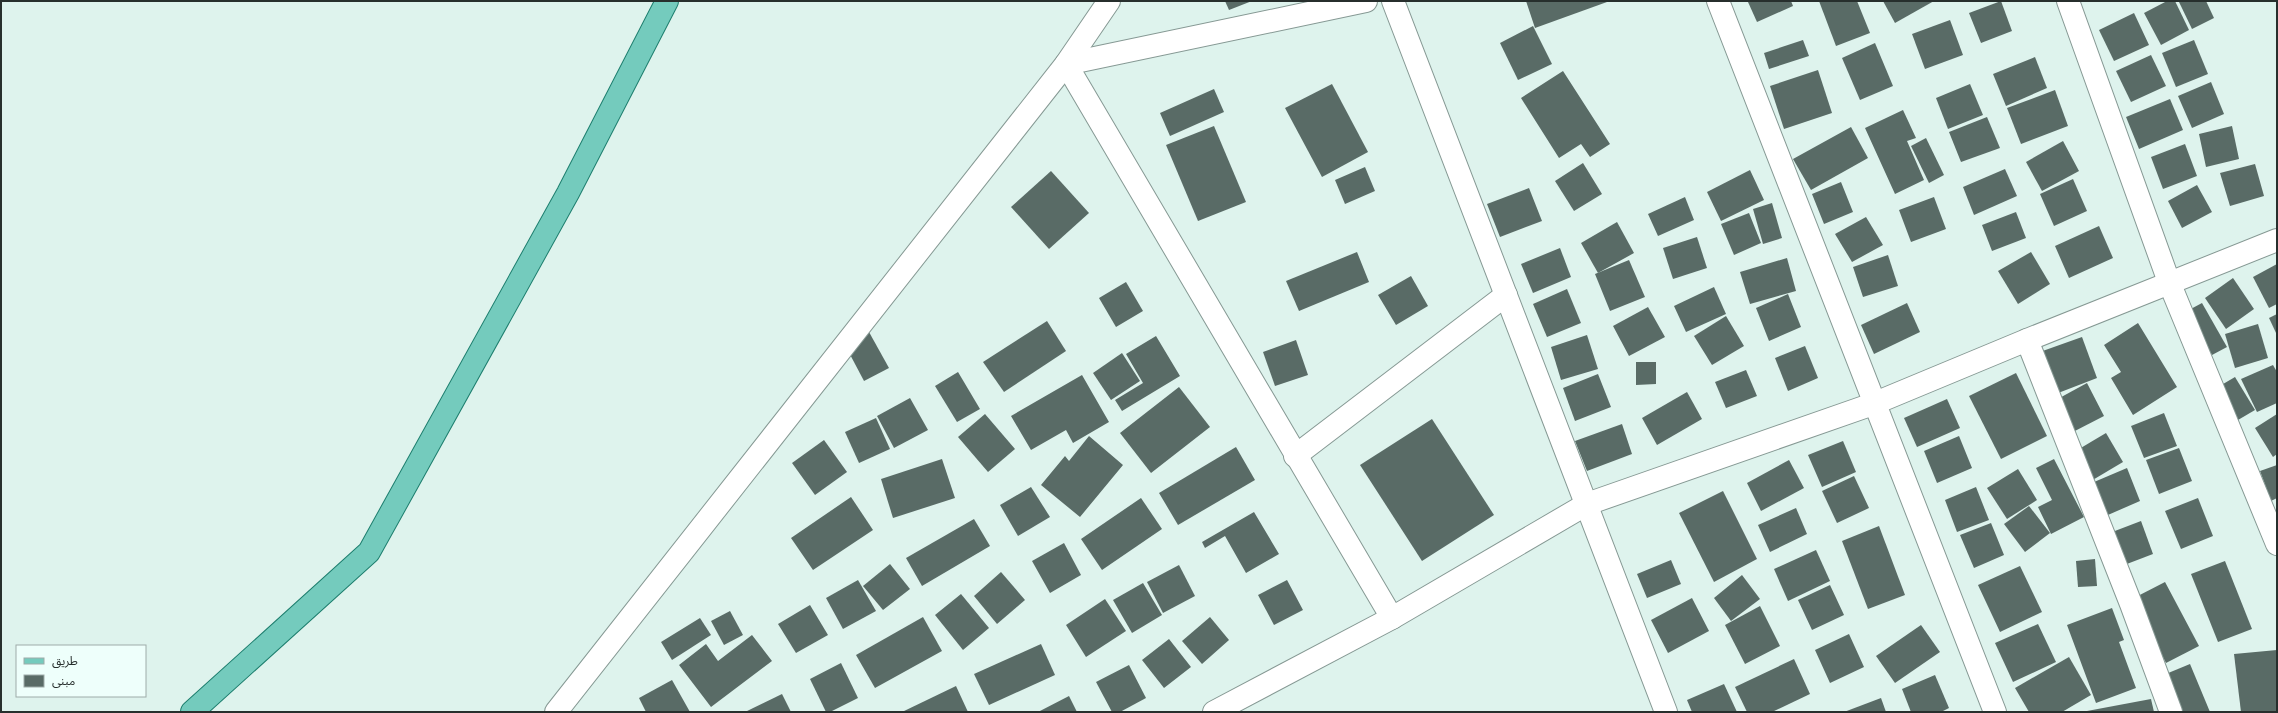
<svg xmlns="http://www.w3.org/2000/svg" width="2278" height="713" font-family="'Archivo Narrow','Noto Sans Arabic',sans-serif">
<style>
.building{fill:#596b66}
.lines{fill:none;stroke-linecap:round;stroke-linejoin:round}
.minor-casing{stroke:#869994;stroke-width:24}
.major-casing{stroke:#1d7e6e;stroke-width:24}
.minor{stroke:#fff;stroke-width:22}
.major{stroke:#74cbbd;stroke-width:22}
</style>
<rect width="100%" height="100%" fill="#def3ed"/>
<g class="building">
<polygon points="1225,1 1252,1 1229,10"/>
<polygon points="1526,1 1607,1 1607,2 1535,28"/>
<polygon points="1752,1 1791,1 1793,6 1757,22 1748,2"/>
<polygon points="1819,1 1857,1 1870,33 1836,46"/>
<polygon points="1883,1 1934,1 1895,23"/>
<polygon points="2001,1 2012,31 1981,43 1969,13"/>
<polygon points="2167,1 2175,1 2189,30 2161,45 2144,13"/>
<polygon points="2206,1 2214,18 2192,29 2179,2"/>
<polygon points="2134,13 2149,45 2114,61 2099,30"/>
<polygon points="1950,20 1963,55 1925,69 1912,34"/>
<polygon points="1533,26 1552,64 1518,80 1500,43"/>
<polygon points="1803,40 1809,56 1769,69 1764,53"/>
<polygon points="2194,40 2208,74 2176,87 2162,53"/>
<polygon points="1875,43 1893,86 1860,100 1842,58"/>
<polygon points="2151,55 2166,86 2131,102 2116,71"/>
<polygon points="2035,57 2047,88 2006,106 1993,74"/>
<polygon points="1818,70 1832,113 1784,129 1770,86"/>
<polygon points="1563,71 1610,144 1590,157 1581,144 1559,158 1521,98"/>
<polygon points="2211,82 2224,114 2192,128 2178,96"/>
<polygon points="1332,84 1368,152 1322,177 1285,108"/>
<polygon points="1970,84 1983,115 1948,129 1936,98"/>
<polygon points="1214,89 1224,112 1170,136 1160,113"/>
<polygon points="2055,90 2068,126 2021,144 2007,108"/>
<polygon points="2170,99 2183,130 2139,149 2126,117"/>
<polygon points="1903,110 1916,138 1907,141 1924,180 1895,194 1865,128"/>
<polygon points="1987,117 2000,148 1961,162 1949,132"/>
<polygon points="1214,126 1246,202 1198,221 1166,145"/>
<polygon points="2232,126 2239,159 2206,167 2199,134"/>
<polygon points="1851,127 1868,158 1811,190 1793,159"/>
<polygon points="1926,138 1944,175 1929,183 1911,146"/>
<polygon points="2063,141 2079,171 2042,191 2026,162"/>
<polygon points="2185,144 2197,176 2163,189 2151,157"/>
<polygon points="1583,163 1602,194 1574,211 1555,181"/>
<polygon points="2255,164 2264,196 2230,206 2220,173"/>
<polygon points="1365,167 1375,191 1345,204 1335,180"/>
<polygon points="2005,169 2017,196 1974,215 1963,187"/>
<polygon points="1750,170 1764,200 1721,221 1707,192"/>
<polygon points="1051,171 1089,213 1049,249 1011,207"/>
<polygon points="2073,179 2087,211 2054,226 2040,194"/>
<polygon points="1841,182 1853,212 1824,224 1812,194"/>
<polygon points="2197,185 2212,212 2182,228 2168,201"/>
<polygon points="1529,188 1542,221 1500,237 1487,204"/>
<polygon points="1685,197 1694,220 1658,236 1648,214"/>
<polygon points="1934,197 1946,229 1911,242 1899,210"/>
<polygon points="1772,203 1782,238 1763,244 1753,209"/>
<polygon points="2016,212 2026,238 1992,251 1982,225"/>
<polygon points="1749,213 1761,243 1734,255 1721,224"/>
<polygon points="1866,217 1883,245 1852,262 1835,234"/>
<polygon points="1617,222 1634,253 1598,273 1581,243"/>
<polygon points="2099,226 2113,258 2069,278 2055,246"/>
<polygon points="1697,237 1707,268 1673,279 1663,248"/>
<polygon points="1560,248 1571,277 1533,293 1521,264"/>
<polygon points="1357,252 1369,282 1299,311 1286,281"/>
<polygon points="2031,252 2050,284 2018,304 1998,271"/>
<polygon points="1888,255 1898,286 1863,297 1853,267"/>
<polygon points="1787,258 1796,291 1750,304 1740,272"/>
<polygon points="1629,260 1645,297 1610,311 1595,274"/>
<polygon points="2277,264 2277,304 2269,308 2253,277"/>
<polygon points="1411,276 1428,306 1396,325 1378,295"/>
<polygon points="2233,278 2254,309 2226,329 2205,298"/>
<polygon points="1126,282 1143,311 1116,327 1099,298"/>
<polygon points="1714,287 1726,314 1686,332 1674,306"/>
<polygon points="1567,289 1581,323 1547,337 1533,304"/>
<polygon points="1788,294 1801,327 1769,341 1756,308"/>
<polygon points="1907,303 1920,332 1874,354 1861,325"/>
<polygon points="2202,303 2227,347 2212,355 2187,311"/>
<polygon points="1648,307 1665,337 1629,356 1613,326"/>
<polygon points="2277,314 2277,335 2269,318"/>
<polygon points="1726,316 1744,346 1712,365 1694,336"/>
<polygon points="1047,321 1066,351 1004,392 983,362"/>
<polygon points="2138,323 2177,387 2133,415 2111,378 2121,372 2104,345"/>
<polygon points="2258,324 2268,358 2235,368 2225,334"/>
<polygon points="869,332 889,368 864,381 845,345"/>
<polygon points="1587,335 1598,369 1561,380 1551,347"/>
<polygon points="1156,336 1180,376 1122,411 1115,400 1143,383 1126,354"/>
<polygon points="2082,337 2097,378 2053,395 2037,353"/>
<polygon points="1296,340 1308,375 1275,386 1263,352"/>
<polygon points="1805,346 1818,378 1788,391 1775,358"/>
<polygon points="1122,353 1140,381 1111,400 1093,373"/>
<polygon points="1636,362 1656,362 1656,384 1636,385"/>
<polygon points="2273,365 2277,372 2277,403 2257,412 2241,379"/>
<polygon points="1746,370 1757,396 1726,408 1715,382"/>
<polygon points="958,372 980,409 957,422 935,386"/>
<polygon points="2016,373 2047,436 2001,459 1969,396"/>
<polygon points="1598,374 1611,407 1575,421 1563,388"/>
<polygon points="1082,375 1109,422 1073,443 1066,430 1031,450 1011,416"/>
<polygon points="2235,377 2255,410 2238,420 2218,387"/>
<polygon points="2087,383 2104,416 2071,433 2054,401"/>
<polygon points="1179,387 1210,427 1151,473 1120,433"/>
<polygon points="1687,392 1702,419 1657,445 1642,418"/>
<polygon points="910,398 928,430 894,448 877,416"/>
<polygon points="1947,399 1960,428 1917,447 1904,418"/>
<polygon points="2164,413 2177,446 2144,458 2131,426"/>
<polygon points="985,414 1015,449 988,472 958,437"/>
<polygon points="2277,414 2277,454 2273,457 2255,428"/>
<polygon points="876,418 890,449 859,463 845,432"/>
<polygon points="1432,419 1494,515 1422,561 1360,465"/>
<polygon points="1622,424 1632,454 1587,471 1575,441"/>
<polygon points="2106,433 2123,462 2091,481 2074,452"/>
<polygon points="1089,436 1123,465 1080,517 1041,485 1065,456 1069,461"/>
<polygon points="1959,436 1972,468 1937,483 1924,451"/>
<polygon points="824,440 847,472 815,495 792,463"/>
<polygon points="1843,441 1856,472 1822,487 1808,455"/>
<polygon points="1236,447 1255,480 1178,525 1159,493"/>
<polygon points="2179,448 2192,481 2159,494 2146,460"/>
<polygon points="942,459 955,498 893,518 881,479"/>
<polygon points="2054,459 2084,517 2051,534 2038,507 2052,500 2036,468"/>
<polygon points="1789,460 1804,488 1761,511 1747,483"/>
<polygon points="2277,465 2277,498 2271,501 2260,471"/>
<polygon points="2127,468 2140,501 2101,518 2087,485"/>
<polygon points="2018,469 2037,500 2007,519 1987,488"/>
<polygon points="1854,476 1869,508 1837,523 1822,491"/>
<polygon points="1031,487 1050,517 1018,536 1000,505"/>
<polygon points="1976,487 1989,520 1957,532 1945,500"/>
<polygon points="1723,491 1757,559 1714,582 1679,513"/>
<polygon points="851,497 873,530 813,570 791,538"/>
<polygon points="1141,498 1162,529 1102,570 1081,539"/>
<polygon points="2198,498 2213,536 2181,549 2165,511"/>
<polygon points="2029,506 2050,533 2025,552 2004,524"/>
<polygon points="1796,508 1807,534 1770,552 1758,525"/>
<polygon points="1254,512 1279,554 1246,573 1225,536 1205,548 1202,542"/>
<polygon points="974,519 990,546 922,586 906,558"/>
<polygon points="2141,521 2153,554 2119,567 2107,534"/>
<polygon points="1991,523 2004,555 1974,568 1960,535"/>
<polygon points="1879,526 1905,595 1868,609 1842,541"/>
<polygon points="1064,543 1081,575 1050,593 1032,561"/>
<polygon points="1816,550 1830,581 1788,601 1774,569"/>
<polygon points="2095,559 2097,586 2078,587 2076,561"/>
<polygon points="1671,560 1681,584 1647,598 1637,574"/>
<polygon points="2225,561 2252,629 2218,642 2191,574"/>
<polygon points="890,564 910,589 883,610 863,586"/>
<polygon points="1179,565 1195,596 1163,613 1147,582"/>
<polygon points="2020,566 2042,612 2000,632 1978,585"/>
<polygon points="1001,572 1025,600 997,624 974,596"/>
<polygon points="1742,575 1760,599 1731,621 1714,598"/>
<polygon points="858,580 876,611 843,629 826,598"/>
<polygon points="1287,580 1303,610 1274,625 1258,595"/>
<polygon points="2165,582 2199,646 2166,663 2132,599"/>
<polygon points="1143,583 1162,615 1132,633 1113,600"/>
<polygon points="1830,585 1844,615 1812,630 1798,600"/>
<polygon points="961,594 989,628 963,650 935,615"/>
<polygon points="1692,598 1709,631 1668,653 1651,620"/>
<polygon points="1105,599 1126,631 1086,657 1066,625"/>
<polygon points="810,605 828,635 796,653 778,624"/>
<polygon points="1760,606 1780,646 1745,664 1725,625"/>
<polygon points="2112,608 2124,640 2119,642 2136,688 2096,703 2067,625"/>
<polygon points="730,611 743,635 724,645 711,621"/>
<polygon points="923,617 942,651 875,688 856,655"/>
<polygon points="1210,617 1229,640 1202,664 1182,641"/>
<polygon points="700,618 711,635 672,660 661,642"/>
<polygon points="2038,624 2056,662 2013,682 1995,643"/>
<polygon points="1921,625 1940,652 1895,683 1876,656"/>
<polygon points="1849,634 1864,667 1830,683 1815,650"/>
<polygon points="752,635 772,661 711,707 679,665 706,644 718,661"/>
<polygon points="1169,639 1191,667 1164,688 1142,660"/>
<polygon points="1041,644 1055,675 989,705 974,674"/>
<polygon points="2277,650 2277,712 2241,712 2234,654"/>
<polygon points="2069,657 2091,695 2062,712 2029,712 2015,688"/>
<polygon points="1794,659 1810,694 1772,712 1747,712 1735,687"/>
<polygon points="841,663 858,698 830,712 826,712 810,679"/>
<polygon points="2190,664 2210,712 2176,712 2161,676"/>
<polygon points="1129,665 1146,698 1120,712 1112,712 1096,682"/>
<polygon points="1935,675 1949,708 1941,712 1911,712 1902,689"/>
<polygon points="672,680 690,712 646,712 639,698"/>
<polygon points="1724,684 1737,712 1692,712 1687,700"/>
<polygon points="956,686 968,712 902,712"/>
<polygon points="782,694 791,712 745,712"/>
<polygon points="1069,696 1077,712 1038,712"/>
<polygon points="1881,698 1886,712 1844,712"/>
<polygon points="2151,699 2154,712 2087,712 2087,711"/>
</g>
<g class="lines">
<g class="minor-casing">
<g id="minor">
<polyline points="1366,1 1066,64 1392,618"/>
<polyline points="1393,1 1666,712"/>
<polyline points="1718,1 1995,712"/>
<polyline points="2068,1 2169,282 2277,544"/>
<polyline points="2027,340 2131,604 2171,712"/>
<polyline points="1295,456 1506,295"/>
<polyline points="556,712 1066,64 1109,1"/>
<polyline points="1214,712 1392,618 1587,504 1873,404 2027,340 2277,240"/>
</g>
</g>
<g class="major-casing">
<polyline id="major" points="192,712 369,552 568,193 667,1"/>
</g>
<use href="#minor" class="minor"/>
<use href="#major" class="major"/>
</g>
<rect width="2278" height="713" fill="none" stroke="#272f2d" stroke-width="4"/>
<rect x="16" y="645" width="130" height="52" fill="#eefffb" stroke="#9eaca9"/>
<rect x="24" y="658" width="20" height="6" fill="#74cbbd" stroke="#9eaca9"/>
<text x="52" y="665" font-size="12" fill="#272f2d">طريق</text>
<rect x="24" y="675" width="20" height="12" fill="#596b66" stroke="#9eaca9"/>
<text x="52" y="685" font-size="12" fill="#272f2d">مبنى</text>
</svg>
